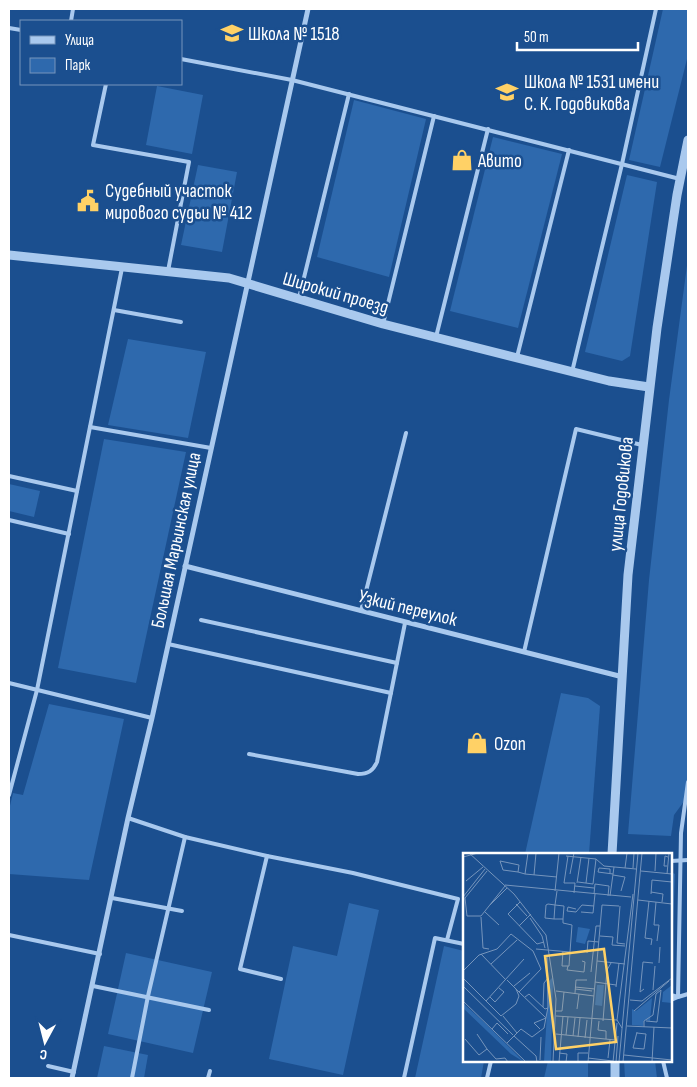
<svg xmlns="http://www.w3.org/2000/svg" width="697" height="1087" font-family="'Sofia Sans Condensed',sans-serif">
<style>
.green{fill:#2e69ad}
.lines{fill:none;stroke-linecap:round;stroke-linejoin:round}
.service{stroke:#a9c9ee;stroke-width:4}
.minor{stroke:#a9c9ee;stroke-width:5}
.tertiary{stroke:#a9c9ee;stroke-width:9}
.labels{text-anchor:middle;stroke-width:5;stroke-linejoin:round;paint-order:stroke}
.poi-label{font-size:19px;fill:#fff;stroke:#1b4f8f;text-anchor:start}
.street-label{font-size:19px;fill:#fff;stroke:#1b4f8f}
.inset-road{fill:none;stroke:#7695bc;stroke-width:1}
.view{fill:#ffd166;fill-opacity:0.15;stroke:#ffd166;stroke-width:2.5}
.inset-edge{fill:none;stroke:#fff;stroke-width:2.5}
</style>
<rect width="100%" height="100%" fill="#1b4f8f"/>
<g class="green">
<polygon points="663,9 688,10 688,55 660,167 629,160"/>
<polygon points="157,86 203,95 192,154 146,145"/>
<polygon points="354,100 426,119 389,277 317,257"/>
<polygon points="493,137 562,154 518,328 450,311"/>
<polygon points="198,165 237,172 222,252 181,245"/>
<polygon points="627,175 657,182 630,356 622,361 585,352"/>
<polygon points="688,258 688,748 687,792 685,800 674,815 671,836 628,834 649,580 669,400"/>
<polygon points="128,339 206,352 188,438 108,425"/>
<polygon points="104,439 186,452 136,683 58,668"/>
<polygon points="9,484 40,491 34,517 9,511"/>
<polygon points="561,693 588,698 600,706 589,854 525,854"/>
<polygon points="49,704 124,719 89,880 9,874 9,810 13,793 23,795"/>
<polygon points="671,872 675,874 671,975"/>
<polygon points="349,903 379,910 343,1075 269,1059 293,946 337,956"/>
<polygon points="444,946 464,951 464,1061 484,1061 481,1078 415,1078"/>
<polygon points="126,953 212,972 193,1053 108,1034"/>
<polygon points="104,1046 148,1055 144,1078 97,1078"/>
<polygon points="548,1061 588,1061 588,1078 544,1078"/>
<polygon points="624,1061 655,1061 657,1078 625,1078"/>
</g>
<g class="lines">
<g class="service">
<polyline points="71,21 73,9"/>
<polyline points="9,28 21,30"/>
<polyline points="181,59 292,80 680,179"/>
<polyline points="106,84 93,145 189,162 168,271"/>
<polyline points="299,298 349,94"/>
<polyline points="114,310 181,322"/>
<polyline points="383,324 434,116"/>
<polyline points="436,337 488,129"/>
<polyline points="517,357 569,150"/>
<polyline points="572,372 622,164 656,9"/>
<polyline points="90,427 211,448"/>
<polyline points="9,476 77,491"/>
<polyline points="9,520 69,534"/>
<polyline points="361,611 406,433"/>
<polyline points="201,620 397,663"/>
<polyline points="168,644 391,693"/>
<polyline points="524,652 576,429 642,445"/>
<polyline points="9,683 152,718"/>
<path d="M249,754L358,774C368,774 373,771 377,762L405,623"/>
<polyline points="9,795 37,690 122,268"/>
<polyline points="128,818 185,837 267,856"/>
<polyline points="671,861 688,860"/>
<polyline points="112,898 182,911"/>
<polyline points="9,935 100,954"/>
<polyline points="281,979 240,969 267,856 353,873 458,899 447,940"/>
<polyline points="93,986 209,1010"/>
<polyline points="671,995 678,997 688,994"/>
<polyline points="671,1000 678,997 681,833 688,782"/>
<polyline points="663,1061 667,1078"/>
<polyline points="48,1066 74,1072"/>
<polyline points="132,1078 148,996 185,837"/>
<polyline points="208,1078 210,1071"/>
<polyline points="404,1078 435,938 464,944"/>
<polyline points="487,1078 491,1061"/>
</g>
<g class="minor">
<polyline points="185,566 623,677"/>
<polyline points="72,1078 128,818 152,718 308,9"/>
</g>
<g class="tertiary">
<polyline points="9,255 229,278 383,324 609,381 649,387"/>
<polyline points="612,854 628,575 657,328 677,195 688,140"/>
<polyline points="615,1061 615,1078"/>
</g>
</g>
<defs>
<g id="school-bare" transform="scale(1.725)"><path d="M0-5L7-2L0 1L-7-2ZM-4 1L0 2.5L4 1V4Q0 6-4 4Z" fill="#ffd166" stroke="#1b4f8f" stroke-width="2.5" paint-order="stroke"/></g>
<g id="shop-bare" transform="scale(1.725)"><path d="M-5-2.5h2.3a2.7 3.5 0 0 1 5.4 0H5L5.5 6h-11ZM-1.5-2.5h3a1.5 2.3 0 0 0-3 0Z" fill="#ffd166" stroke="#1b4f8f" stroke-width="2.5" paint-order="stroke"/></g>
<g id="civic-bare" transform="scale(1.725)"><path d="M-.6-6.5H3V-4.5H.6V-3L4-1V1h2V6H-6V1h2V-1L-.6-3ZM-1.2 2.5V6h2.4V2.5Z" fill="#ffd166" stroke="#1b4f8f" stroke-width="2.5" paint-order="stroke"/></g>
</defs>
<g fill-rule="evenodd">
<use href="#school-bare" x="232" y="33"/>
<use href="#school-bare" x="507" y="92"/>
<use href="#shop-bare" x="462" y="160"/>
<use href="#civic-bare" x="88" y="201"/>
<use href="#shop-bare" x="477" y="743"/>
</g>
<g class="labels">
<g class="poi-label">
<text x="248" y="40">Школа № 1518</text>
<text x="524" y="88">Школа № 1531 имени<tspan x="524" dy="22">С. К. Годовикова</tspan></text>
<text x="478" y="167">Авито</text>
<text x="105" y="197">Судебный участок<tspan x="105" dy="22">мирового судьи № 412</tspan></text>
<text x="494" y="750">Ozon</text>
</g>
<g class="street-label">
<text transform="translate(336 292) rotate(16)" y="7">Широкий проезд</text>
<text transform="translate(620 494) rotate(-84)" y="7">улица Годовикова</text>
<text transform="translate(175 540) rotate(-78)" y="7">Большая Марьинская улица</text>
<text transform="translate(408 607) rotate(14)" y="7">Узкий переулок</text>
</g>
</g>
<g transform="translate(463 853)">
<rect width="209" height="209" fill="#1b4f8f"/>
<path d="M115,74L127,76L122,91L113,89ZM90,124L88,209H81L86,128ZM134,132H141L139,153L132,152ZM209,132V150L199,149L200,139ZM189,145L187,168L181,167L180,173L169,172V156L173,158ZM0,150L23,171L61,209L48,201L0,155Z" fill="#2e69ad"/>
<path class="inset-road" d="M6,0L51,41L83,82L93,146L90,209M103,3L133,6L141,13L173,16M105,3L101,30H112L111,40M0,4L15,0M204,13H201L202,3L205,4M162,15L164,0M170,15L171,0M24,18L2,45L4,63H18L42,33M178,18L209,21M192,18L193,0M55,19L56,12L37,8L40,17L55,19L62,21L94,24M147,20V16L136,15L135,19L150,21M62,21L65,0M107,21L111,0M204,21L206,0M71,22L73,0M150,22L162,24L158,38M3,28L20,14M115,29L130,31L133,6M114,30L118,4M123,30L126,5M42,32L168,44M112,33L131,35M92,38L96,0M188,39L200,41L199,49M131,41L132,31L146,33L145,43M188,41L189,27L209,29M147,43L151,14M175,47L209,51M186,48L182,85L189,86L188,92M57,49L45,61L74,91L81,89M193,49L191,72H196L194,88M53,51L64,63M27,52L44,35M0,53V44L22,16M157,53L154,90L162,91M113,56L105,54L104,58L113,59L119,52L131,53M22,59L36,72M118,59L130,60L132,41M18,64L20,95L26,96M67,65L79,83L82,95M91,66H100L101,53L92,52L85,51L83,52L82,65L91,66L92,52L94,38M56,73L68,61M137,83L150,84L149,92L162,93M73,96L107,99L109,72L100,70V66M100,98L99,113H106L107,99M124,100L125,88L136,89M18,101L43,127M134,108L162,111M196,110L197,94M28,111L54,87M105,113L104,117L121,119L122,109L119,108M0,118L16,102L34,96L48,81L70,98L78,116L56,139L44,127M128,119L133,73H137M0,125L38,163L53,151L56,143L53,136M132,129L153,132M0,133L50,182M51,133L67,120M112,134L132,136M153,134L156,110M112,136L129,138M181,136L177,139L180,109L190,110M190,137L192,113M93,138L131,143M56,139L83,165L71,170L77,176M112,140L113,127H124M27,144L32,149L41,139L36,135M62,144L66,141L82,156L85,155M167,147L179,148L209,125M0,148L63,209M23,148L61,106M80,154L81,130L85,125M114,156L116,141M93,158H99L101,139M171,158L206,128M40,163L54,180M93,163L154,167M136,168L135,177L143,178V186M140,168L144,117L148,110M183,168L194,169L198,137M164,173L209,175M181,174V168L190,162L193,141L198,137M159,175L154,167L170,41M29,176L34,170L45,181M174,180L183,181L181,196L170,195L174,179M14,181L24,196M93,181L152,187M103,182L105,164M51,183L73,203L74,209M110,183L112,165M115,184L117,165M122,185L124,167M2,186L16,202L24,196L33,206L42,205L45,209M44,190L58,176L69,184L81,175L85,154L84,103M96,200L104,201L103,209M161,202L209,207M125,205L150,208M145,205L147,187M77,207L78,184M96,209L100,163M115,209V200H125M125,209L139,52L156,53M150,209L154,170M153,209L155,183M156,209L175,0M160,209L179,0M189,209L191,174"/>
<path class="view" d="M141,96L153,189L93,196L82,103Z"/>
<rect width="209" height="209" class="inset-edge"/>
</g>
<rect width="697" height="1087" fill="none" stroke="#ffffff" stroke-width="20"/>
<rect x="20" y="20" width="162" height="65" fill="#1b4f8f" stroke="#7695bc"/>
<rect x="30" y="36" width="25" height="8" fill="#a9c9ee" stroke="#7695bc"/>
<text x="65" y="45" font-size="15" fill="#ffffff">Улица</text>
<rect x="30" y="58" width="25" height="15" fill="#2e69ad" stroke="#7695bc"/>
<text x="65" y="70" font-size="15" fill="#ffffff">Парк</text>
<g transform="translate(45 1042) rotate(187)" stroke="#1b4f8f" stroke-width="4" paint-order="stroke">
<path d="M0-4L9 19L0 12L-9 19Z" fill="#ffffff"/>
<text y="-8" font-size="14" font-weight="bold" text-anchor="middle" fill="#ffffff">С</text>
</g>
<path d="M517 42v8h121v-8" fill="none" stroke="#ffffff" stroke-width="2.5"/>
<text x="524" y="42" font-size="15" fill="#ffffff" stroke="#1b4f8f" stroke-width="4" paint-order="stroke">50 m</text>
</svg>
